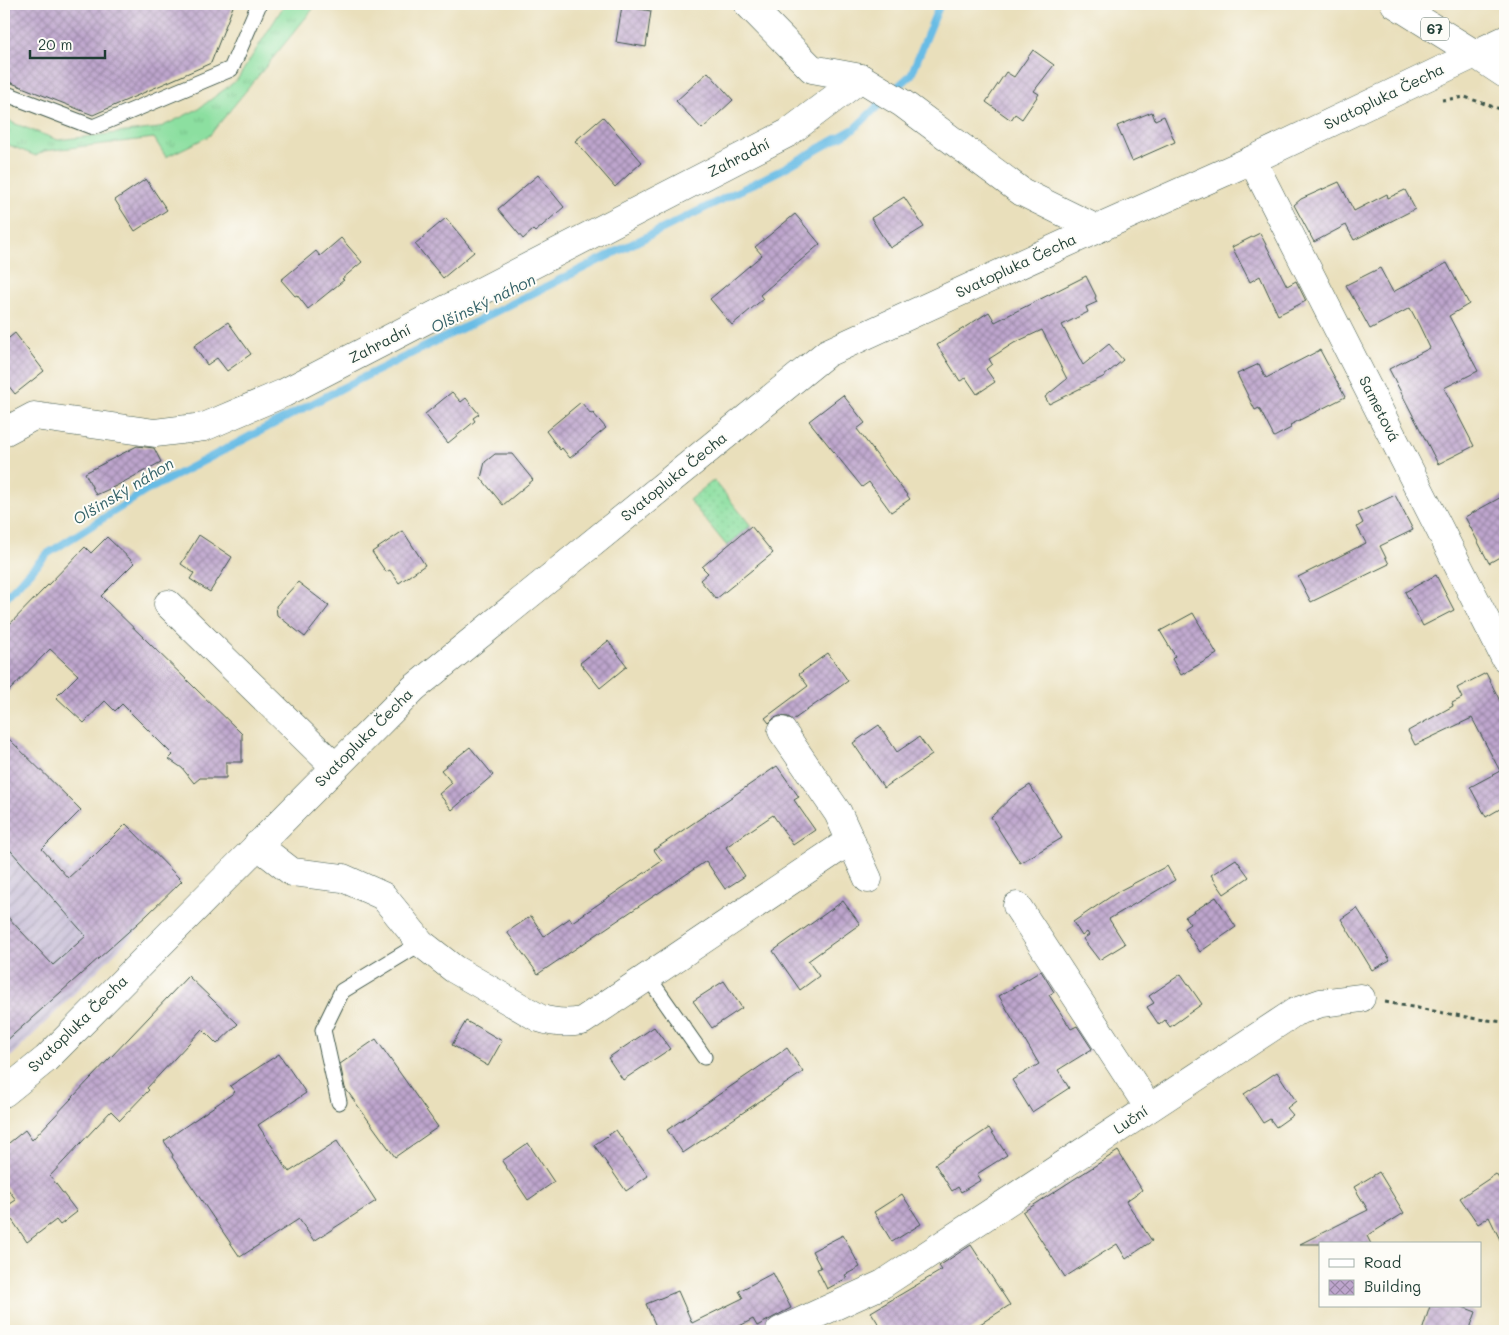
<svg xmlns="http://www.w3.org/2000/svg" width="1509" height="1335" font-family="Mali,sans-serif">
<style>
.industrial{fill:url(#industrial-furrows)}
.grass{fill:url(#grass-tufts);stroke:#568e6a}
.garden{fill:url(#garden-dots);stroke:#568e6a}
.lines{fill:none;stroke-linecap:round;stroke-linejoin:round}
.stream{stroke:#68bce5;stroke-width:8}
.building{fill:url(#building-cross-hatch)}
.service-casing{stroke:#3d5548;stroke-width:17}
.minor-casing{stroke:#3d5548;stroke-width:29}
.tertiary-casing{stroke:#3d5548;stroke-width:29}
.primary-casing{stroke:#3d5548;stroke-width:29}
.path{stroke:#3d5548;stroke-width:3;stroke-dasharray:4 4;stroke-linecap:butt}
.service{stroke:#fff;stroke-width:15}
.minor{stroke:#fff;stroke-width:28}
.tertiary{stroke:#fff;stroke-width:28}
.primary{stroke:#fff;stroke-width:28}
.labels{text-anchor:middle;stroke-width:4;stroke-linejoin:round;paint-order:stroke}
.shield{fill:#fdfcf7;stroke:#62766e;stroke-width:1}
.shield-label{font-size:14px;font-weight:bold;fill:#1f3d34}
.street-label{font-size:15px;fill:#1f3d34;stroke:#fdfcf7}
.water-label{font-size:16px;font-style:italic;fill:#356369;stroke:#fdfcf7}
</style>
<defs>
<pattern id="industrial-furrows" width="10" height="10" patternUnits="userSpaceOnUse" patternTransform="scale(1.25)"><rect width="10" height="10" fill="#c8bfd8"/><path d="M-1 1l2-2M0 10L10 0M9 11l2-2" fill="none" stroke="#a29cb0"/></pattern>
<pattern id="grass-tufts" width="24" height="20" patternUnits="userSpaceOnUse" patternTransform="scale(1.25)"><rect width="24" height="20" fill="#8cdfa0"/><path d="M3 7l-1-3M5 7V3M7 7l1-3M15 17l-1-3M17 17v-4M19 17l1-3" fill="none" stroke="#78c08a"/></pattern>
<pattern id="garden-dots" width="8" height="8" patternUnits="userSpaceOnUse" patternTransform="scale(1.25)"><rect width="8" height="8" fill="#8cdfa0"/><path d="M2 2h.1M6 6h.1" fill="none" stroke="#78c08a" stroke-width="1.8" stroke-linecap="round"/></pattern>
<pattern id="building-cross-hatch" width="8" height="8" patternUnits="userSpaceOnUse" patternTransform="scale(1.25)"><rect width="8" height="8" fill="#bea5cd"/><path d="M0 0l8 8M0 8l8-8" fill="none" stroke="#9a88a7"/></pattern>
</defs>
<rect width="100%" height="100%" fill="#fdfcf7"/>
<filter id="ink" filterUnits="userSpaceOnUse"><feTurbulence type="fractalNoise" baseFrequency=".02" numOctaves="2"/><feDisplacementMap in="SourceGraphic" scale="10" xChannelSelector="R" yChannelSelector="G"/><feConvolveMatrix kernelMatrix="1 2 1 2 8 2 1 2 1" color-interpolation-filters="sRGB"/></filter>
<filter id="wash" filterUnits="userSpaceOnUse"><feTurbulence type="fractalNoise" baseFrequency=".0096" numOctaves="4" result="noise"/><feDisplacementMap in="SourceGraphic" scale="20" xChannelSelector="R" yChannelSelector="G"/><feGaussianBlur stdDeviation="1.12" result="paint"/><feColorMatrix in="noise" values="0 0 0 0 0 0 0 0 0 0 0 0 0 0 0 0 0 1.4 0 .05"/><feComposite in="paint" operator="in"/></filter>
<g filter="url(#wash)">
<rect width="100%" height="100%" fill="#e9dfbb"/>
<polygon class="industrial" points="4,801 70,871 91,852 150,918 4,1064"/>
<polygon class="grass" points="285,4 317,4 209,136 166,157 154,138 44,151 36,156 4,143 4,115 13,123 58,140 159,128 198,109 237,80"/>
<polygon class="garden" points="714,480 751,526 727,546 689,500"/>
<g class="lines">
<g class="stream">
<polyline points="893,91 911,75 940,4"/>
<polyline points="4,599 47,554 146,491 344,387 779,171 854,129 885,99"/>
</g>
</g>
<g id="blocks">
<g class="building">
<polygon points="4,4 234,4 211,63 93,115 4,80"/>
<polygon points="622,6 651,11 646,47 616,42"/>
<polygon points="1033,50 1054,65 1034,91 1039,94 1022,119 1015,114 1011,120 986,102 1006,72 1014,77"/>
<polygon points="708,72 733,100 702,129 676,101"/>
<polygon points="1152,112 1155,120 1164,116 1175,142 1132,161 1117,126"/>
<polygon points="603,117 642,162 615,187 575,141"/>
<polygon points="538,175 564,207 535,232 533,230 523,239 498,209"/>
<polygon points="146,179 167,210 135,231 115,200"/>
<polygon points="1339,182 1354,211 1387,194 1388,198 1405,190 1415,209 1354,240 1346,225 1314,242 1294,205 1301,199"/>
<polygon points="904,197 924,227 890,248 871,218"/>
<polygon points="795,214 820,244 760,295 763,299 732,325 710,299 762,255 755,247"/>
<polygon points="446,218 474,252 443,278 415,244"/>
<polygon points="1260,233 1287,286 1296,281 1306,301 1278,315 1260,276 1250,282 1232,247"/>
<polygon points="341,238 362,262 342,279 344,280 308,309 297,295 295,296 281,280 316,251 320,256"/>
<polygon points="1447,263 1469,304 1449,316 1478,371 1444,388 1474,446 1438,464 1389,369 1430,348 1419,325 1410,308 1370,329 1346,285 1380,268 1393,292"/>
<polygon points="1086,276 1096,296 1095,298 1097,302 1086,307 1088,312 1062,325 1083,365 1109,344 1123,360 1103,377 1049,404 1045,397 1067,379 1042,330 1014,343 989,359 992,364 986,369 995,382 977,394 966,378 960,381 937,345 989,312 995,322"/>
<polygon points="228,322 251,354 227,371 217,358 207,365 194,346"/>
<polygon points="15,333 44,371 15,394 4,380 4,342"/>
<polygon points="1320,350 1345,397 1290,425 1291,428 1274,437 1259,408 1255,410 1237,374 1259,364 1266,378"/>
<polygon points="452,392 461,402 466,398 479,414 473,418 475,421 448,443 425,414"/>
<polygon points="843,395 865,423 857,429 910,499 891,512 869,482 862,487 809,421"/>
<polygon points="581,402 591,414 593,413 606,428 570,458 562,448 560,450 546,431"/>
<polygon points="137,446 154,448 161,462 116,486 96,495 85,473"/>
<polygon points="495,454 512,454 533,480 503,505 481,478 485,462"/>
<polygon points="1395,495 1413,530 1380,546 1389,564 1311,602 1298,577 1366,543 1357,527 1363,523 1358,513"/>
<polygon points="1505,495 1505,554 1489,563 1465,517"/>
<polygon points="751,526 773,553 716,599 700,580 708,573 702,567"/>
<polygon points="403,531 425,565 399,583 390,570 386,572 372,552"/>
<polygon points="199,535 232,557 210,592 190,579 194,573 181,564"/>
<polygon points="107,537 134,563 101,596 242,734 242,762 226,762 226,778 200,778 194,783 182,768 169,759 173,755 122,704 115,711 105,701 84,723 56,697 78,675 50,649 4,696 4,630 85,547 91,553"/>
<polygon points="1436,575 1454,610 1423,626 1405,592"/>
<polygon points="298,582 329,606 305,637 277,615 276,606"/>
<polygon points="1193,613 1217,654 1181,675 1172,659 1175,656 1160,631"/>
<polygon points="608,641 627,666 600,688 580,663"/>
<polygon points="828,653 848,681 793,720 788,717 780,716 774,718 769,723 765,718 808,686 799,674"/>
<polygon points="1486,673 1505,711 1505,806 1486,817 1470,787 1500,771 1472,718 1415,745 1408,731 1453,706 1452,703 1462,698 1457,688"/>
<polygon points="879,725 897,752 919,737 932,755 884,788 853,743"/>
<polygon points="4,734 81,810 42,849 68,878 91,857 92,858 126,824 182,881 147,915 4,1043 4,913 53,965 86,936 4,843"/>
<polygon points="470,747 493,775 452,810 439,794 452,783 441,770"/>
<polygon points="777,766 799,797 794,800 815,830 793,845 773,815 726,847 745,876 725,889 706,861 538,974 507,932 531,916 544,936 570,918 572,922 662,861 654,850"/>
<polygon points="1030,785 1062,838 1020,863 991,817 1013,796"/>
<polygon points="1236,859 1249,877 1224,894 1211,875"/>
<polygon points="1167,866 1175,880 1109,919 1125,944 1099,960 1083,939 1089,935 1087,932 1082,936 1073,922 1119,891"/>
<polygon points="1216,897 1236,927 1200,952 1184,928 1190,924 1185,917"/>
<polygon points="843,901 860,924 808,961 819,976 800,990 773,951"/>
<polygon points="1357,908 1390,960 1372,970 1341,919"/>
<polygon points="1041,971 1054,992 1049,995 1071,1029 1077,1026 1092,1049 1058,1070 1069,1088 1032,1112 1012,1080 1039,1064 999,996"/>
<polygon points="1181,974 1202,1004 1170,1027 1165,1020 1159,1025 1147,1007 1154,1003 1149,996"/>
<polygon points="188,976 238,1024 217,1044 202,1029 147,1088 149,1090 120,1120 111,1111 50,1176 77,1212 60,1225 56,1220 27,1242 4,1208 16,1200 4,1184 4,1147 25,1130 32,1140"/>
<polygon points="724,981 742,1008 712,1028 693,1001"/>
<polygon points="466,1021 475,1026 475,1025 502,1041 488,1066 452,1045"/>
<polygon points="654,1027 670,1049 623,1080 608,1058"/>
<polygon points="376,1039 438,1127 395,1157 345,1088 340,1064"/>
<polygon points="787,1048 803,1072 683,1153 667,1130"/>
<polygon points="279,1054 306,1093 258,1125 289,1172 337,1141 376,1201 314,1241 299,1219 240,1257 172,1157 173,1155 164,1141 235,1092 230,1086"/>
<polygon points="1277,1072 1296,1101 1287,1108 1293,1115 1276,1127 1270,1119 1263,1123 1244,1094"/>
<polygon points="989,1128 1007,1155 977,1174 981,1180 961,1192 958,1187 952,1191 935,1164"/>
<polygon points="616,1130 648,1176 626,1191 594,1145"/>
<polygon points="528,1143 554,1182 528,1200 502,1161"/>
<polygon points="1118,1151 1142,1190 1126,1201 1152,1241 1126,1259 1117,1244 1065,1277 1023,1212"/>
<polygon points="1379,1172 1404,1213 1367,1236 1371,1244 1300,1244 1368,1210 1354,1187"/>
<polygon points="1496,1174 1505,1188 1505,1250 1489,1217 1478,1224 1460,1198"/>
<polygon points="902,1194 921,1224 892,1242 874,1212"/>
<polygon points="843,1235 860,1267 845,1275 847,1278 827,1289 817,1269 821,1268 812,1251"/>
<polygon points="971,1245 1010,1305 969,1331 883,1331 871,1312 942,1270 939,1266"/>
<polygon points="773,1273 791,1308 757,1326 753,1319 730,1331 658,1331 646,1304 678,1291 692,1323 743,1298 739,1291"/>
<polygon points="1430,1306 1460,1306 1476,1312 1469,1331 1422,1331"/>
</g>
</g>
</g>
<g filter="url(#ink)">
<use href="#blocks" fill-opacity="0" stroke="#3d5548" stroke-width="1"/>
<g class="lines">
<g class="service-casing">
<g id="service">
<polyline points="4,93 93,127 231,69 259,4"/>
<polyline points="648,977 704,1057"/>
<polyline points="339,1102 323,1030 342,991 421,943"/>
</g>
</g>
<g class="minor-casing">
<g id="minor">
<polyline points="748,4 812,69 861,78 902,103 1022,192 1097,229"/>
<polyline points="1252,160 1505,658"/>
<polyline points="4,432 34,416 155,433 204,427 284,393 788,133 861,78"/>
<polyline points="168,604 335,767"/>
<polyline points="782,731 838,813 868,879"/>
<path d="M257,845L292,872L343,878L383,896L421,943L454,969L539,1018C554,1023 566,1024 582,1021L851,840"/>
<polyline points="1017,906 1149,1108"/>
<polyline points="4,1093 46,1059 414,688 827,353 1097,229 1252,160 1475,54"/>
<polyline points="780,1331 883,1284 1295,1012 1321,1003 1361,998"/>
</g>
</g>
<g class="tertiary-casing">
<polyline id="tertiary" points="1475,54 1505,74"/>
</g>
<g class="primary-casing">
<polyline id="primary" points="1395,4 1475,54 1505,40"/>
</g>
<g class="path">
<polyline points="1442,100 1465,97 1500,109 1505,113"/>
<polyline points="1385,1002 1477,1019 1505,1022"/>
</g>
<use href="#service" class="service"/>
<use href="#minor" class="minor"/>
<use href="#tertiary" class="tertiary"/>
<use href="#primary" class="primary"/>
</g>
</g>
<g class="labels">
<rect class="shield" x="1421" y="17.5" width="28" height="23" rx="4"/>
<g class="shield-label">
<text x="1435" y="34">67</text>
</g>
<g class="street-label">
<text transform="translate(1384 97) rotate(-26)" y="5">Svatopluka Čecha</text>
<text transform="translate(739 158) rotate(-27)" y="5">Zahradní</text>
<text transform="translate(1016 266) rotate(-25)" y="5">Svatopluka Čecha</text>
<text transform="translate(380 344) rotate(-27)" y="5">Zahradní</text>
<text transform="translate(1379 409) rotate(63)" y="5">Sametová</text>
<text transform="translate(674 477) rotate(-39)" y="5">Svatopluka Čecha</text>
<text transform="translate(364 738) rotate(-45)" y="5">Svatopluka Čecha</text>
<text transform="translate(78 1024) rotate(-44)" y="5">Svatopluka Čecha</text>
<text transform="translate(1131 1120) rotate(-34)" y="5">Luční</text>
</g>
<g class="water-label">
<text transform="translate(483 303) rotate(-26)" y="6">Olšinský náhon</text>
<text transform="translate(123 491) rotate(-31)" y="6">Olšinský náhon</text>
</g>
</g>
<rect width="1509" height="1335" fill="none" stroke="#fdfcf7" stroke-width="20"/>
<rect x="1319" y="1242" width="162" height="65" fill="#fdfcf7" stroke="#a4b0a9"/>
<rect x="1329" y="1259" width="25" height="8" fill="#ffffff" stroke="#a4b0a9"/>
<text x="1364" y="1268" font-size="15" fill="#1f3d34">Road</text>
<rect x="1329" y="1280" width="25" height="15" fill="url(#building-cross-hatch)" stroke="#a4b0a9"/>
<text x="1364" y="1292" font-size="15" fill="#1f3d34">Building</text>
<path d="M30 50v8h75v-8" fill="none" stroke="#1f3d34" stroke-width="2.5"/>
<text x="38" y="50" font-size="15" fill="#1f3d34" stroke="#fdfcf7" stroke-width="4" paint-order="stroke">20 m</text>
</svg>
